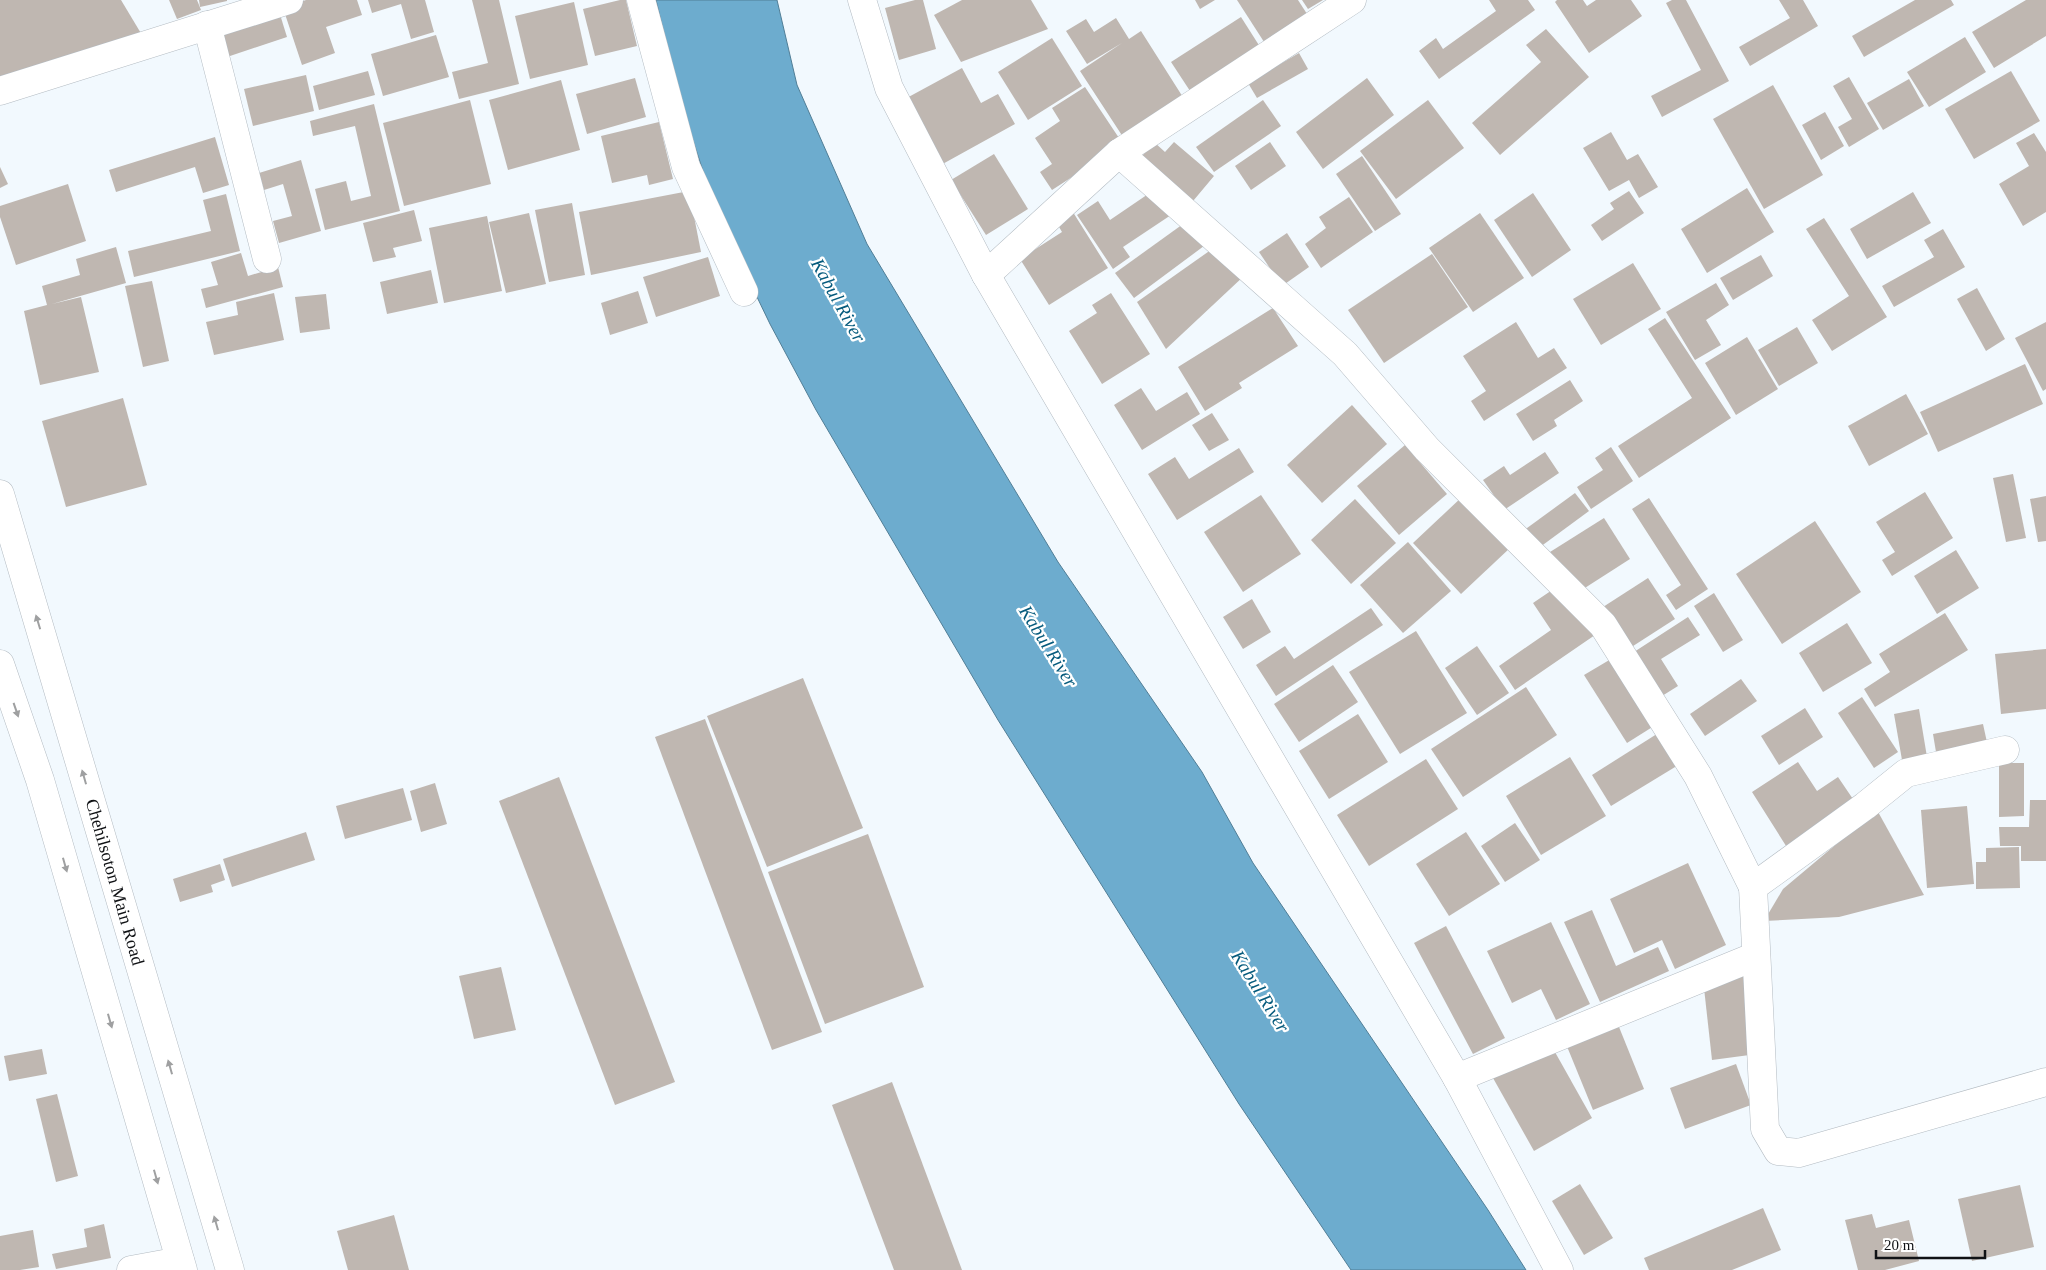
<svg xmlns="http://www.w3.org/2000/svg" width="2046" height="1270" font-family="'Times New Roman',serif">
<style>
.water{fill:#6dacce;stroke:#517e96}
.building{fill:#bfb7b1}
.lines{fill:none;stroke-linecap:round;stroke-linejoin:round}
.street-casing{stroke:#b3bbc2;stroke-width:29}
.secondary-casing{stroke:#b3bbc2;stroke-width:29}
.street{stroke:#fff;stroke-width:28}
.secondary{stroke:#fff;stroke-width:28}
.oneway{fill:#9fa0a1}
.labels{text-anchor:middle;stroke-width:4.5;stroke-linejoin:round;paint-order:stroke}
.street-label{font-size:18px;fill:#101215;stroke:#fff}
.water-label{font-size:19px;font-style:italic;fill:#065b7d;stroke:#fff}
</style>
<rect width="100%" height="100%" fill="#f2f9fe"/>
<polygon class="water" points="656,0 777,0 797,85 867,244 1058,562 1202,772 1253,863 1488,1210 1526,1270 1351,1270 1239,1104 998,720 816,410 770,324 731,243 705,177 681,104"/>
<g class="building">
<polygon points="0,0 121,0 142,35 0,80"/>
<polygon points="169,0 197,0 201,10 177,19"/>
<polygon points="199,0 227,0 227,1 200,7"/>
<polygon points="306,0 357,0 362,15 326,27 335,53 302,65 283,8"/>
<polygon points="368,0 425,0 434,32 411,39 401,4 372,13"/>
<polygon points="472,0 499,0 519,84 459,99 452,72 488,63"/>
<polygon points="620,0 626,0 637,46 595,56 583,9"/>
<polygon points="915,0 923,0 936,49 899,60 885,8"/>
<polygon points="962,0 1031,0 1048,29 961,62 934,15"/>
<polygon points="1195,0 1215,0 1200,9"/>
<polygon points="1237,0 1298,0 1309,17 1266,45"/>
<polygon points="1302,0 1323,0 1308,9"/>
<polygon points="1489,0 1528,0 1535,10 1439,79 1419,51 1436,38 1443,49 1496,11"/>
<polygon points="1557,0 1583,0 1587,6 1596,0 1631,0 1642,16 1589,53 1555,2"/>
<polygon points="1672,0 1686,0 1729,81 1662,117 1651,96 1701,70 1666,3"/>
<polygon points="1779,0 1803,0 1818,26 1750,66 1739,47 1790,18"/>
<polygon points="1915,0 1951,0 1954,5 1864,57 1852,36"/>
<polygon points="2026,0 2046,0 2046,36 1994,68 1972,32"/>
<polygon points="574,2 588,65 530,79 515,16"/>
<polygon points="278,8 287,37 227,57 217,29"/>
<polygon points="1241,17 1262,50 1192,94 1171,62"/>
<polygon points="1116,18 1129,39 1141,31 1186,102 1125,140 1080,71 1122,43 1087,64 1066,31 1086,19 1094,32"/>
<polygon points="1546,29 1589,77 1500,155 1472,123 1541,62 1526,45"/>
<polygon points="436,35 449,77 383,96 371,54"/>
<polygon points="1965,37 1986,72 1929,107 1907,72"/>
<polygon points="1052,38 1082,86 1028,120 998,72"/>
<polygon points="1299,53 1308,69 1257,98 1248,83"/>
<polygon points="962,68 981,103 998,94 1015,124 939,166 903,100"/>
<polygon points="368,71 375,95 319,110 313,86"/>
<polygon points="2011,71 2040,121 1974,159 1945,109"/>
<polygon points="306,75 314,111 253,126 244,89"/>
<polygon points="1849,77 1879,129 1849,147 1838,127 1852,119 1833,86"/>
<polygon points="635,78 646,117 587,134 576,94"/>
<polygon points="1367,78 1394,115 1323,169 1296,132"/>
<polygon points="1909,79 1924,106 1883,130 1867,103"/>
<polygon points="561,80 580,150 508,170 489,100"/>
<polygon points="1773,85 1823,175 1764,209 1713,119"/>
<polygon points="1085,87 1123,144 1052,190 1040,172 1052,164 1035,138 1060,121 1052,108"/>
<polygon points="470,100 491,184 404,206 383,123"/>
<polygon points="1263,100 1281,126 1214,172 1196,147"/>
<polygon points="1428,100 1464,148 1396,199 1360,151"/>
<polygon points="374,104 400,211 325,230 315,189 346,181 351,201 371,196 355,126 313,136 310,121"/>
<polygon points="1825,112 1844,146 1821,160 1802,125"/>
<polygon points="659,122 673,179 649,185 647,175 612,183 601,136"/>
<polygon points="1611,132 1627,160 1638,154 1658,187 1639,198 1629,180 1609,191 1583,148"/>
<polygon points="2034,133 2046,152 2046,212 2023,226 1999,184 2029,166 2016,143"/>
<polygon points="215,137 229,185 203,193 195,167 116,192 109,170"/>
<polygon points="1154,142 1165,152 1174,142 1214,176 1188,207 1136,163"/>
<polygon points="1270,142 1286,166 1251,190 1235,166"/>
<polygon points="994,154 1028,209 986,235 951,180"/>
<polygon points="1362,156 1401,214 1375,231 1336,174"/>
<polygon points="301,160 321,231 279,243 273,221 292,216 283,184 264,190 259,173"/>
<polygon points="0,167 8,184 0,188"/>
<polygon points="68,184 86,241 16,265 0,217 0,206"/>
<polygon points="1157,188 1174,213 1123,247 1130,257 1113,269 1077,215 1098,201 1110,220"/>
<polygon points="1747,188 1774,232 1707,273 1681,229"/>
<polygon points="689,191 701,252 591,275 579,212"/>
<polygon points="1629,191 1644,213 1602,241 1591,225 1614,209 1610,203"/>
<polygon points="1913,192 1931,223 1867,259 1850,229"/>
<polygon points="1533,193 1571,250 1532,277 1494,220"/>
<polygon points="226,194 240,251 134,277 128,251 211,231 203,200"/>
<polygon points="1349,197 1373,232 1321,268 1305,244 1326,228 1319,217"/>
<polygon points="572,203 585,275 549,282 535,210"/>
<polygon points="1071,209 1108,268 1049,305 1020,259 1062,232 1055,220"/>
<polygon points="414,210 422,241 393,248 396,257 373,262 363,223"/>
<polygon points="529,213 546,284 506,293 489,222"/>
<polygon points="1480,213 1524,278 1473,312 1429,248"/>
<polygon points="487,216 502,291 444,303 429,228"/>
<polygon points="1824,218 1887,317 1832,351 1812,320 1849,296 1806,229"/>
<polygon points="1190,219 1208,243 1134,298 1115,273"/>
<polygon points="1943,229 1965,267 1894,307 1882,286 1934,257 1924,240"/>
<polygon points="1287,233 1309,267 1282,286 1259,252"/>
<polygon points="116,247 126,283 52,304 81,297 99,372 40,385 24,311 47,305 42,286 80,275 76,259"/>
<polygon points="1215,247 1245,275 1166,349 1137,302"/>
<polygon points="241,253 248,276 278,267 283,287 206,308 201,289 218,285 211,262"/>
<polygon points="1432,254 1468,307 1384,363 1348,310"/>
<polygon points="1761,255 1773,276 1733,300 1720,278"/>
<polygon points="708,257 720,296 656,317 643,277"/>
<polygon points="1633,263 1661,309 1601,345 1573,299"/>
<polygon points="431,270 438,303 387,314 380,282"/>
<polygon points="152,281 169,361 143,367 125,286"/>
<polygon points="1716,283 1729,305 1706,320 1721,345 1695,360 1666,312"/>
<polygon points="1977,288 2005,339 1986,351 1957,299"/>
<polygon points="638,291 648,323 610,335 601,303"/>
<polygon points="274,293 284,340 214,355 206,322 238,315 236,302"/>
<polygon points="1111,293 1150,354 1102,384 1069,331 1097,313 1092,305"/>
<polygon points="326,294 330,329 300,333 295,297"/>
<polygon points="1273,308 1298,346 1239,383 1242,388 1205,411 1178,367"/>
<polygon points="1665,318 1731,418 1639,478 1618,446 1692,398 1648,329"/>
<polygon points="1516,322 1538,358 1554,348 1567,368 1484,421 1471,401 1486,391 1463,356"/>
<polygon points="2046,322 2046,389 2043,391 2015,338"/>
<polygon points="1797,327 1818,363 1779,386 1758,350"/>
<polygon points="1747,337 1778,389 1736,415 1705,363"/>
<polygon points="2025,364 2043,404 1938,452 1920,412"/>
<polygon points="1570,380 1583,401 1554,420 1557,426 1533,441 1516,414"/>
<polygon points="1141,388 1156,411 1187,392 1200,414 1142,450 1114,405"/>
<polygon points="1906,394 1928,434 1869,466 1848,426"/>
<polygon points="123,398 147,485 66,507 42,421"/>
<polygon points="1352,405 1387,444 1322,503 1287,465"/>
<polygon points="1212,413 1229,440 1209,451 1192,425"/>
<polygon points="1405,445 1447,494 1399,535 1357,486"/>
<polygon points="1611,447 1633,481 1591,509 1577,487 1603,470 1595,458"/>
<polygon points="1239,448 1254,472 1177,520 1148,474 1175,457 1189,479"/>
<polygon points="1545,452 1559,473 1504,510 1483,480 1504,466 1510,475"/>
<polygon points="2013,474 2026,538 2006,542 1993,478"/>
<polygon points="1925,492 1953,538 1892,576 1882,560 1895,552 1876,522"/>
<polygon points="1575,493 1589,511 1536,550 1523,531"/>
<polygon points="1261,495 1301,554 1243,592 1204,532"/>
<polygon points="1463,496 1511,547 1461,594 1413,543"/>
<polygon points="2046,496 2046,541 2038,542 2030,499"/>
<polygon points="1649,498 1708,589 1676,610 1666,595 1681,585 1632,509"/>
<polygon points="1355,499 1396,543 1351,584 1311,540"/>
<polygon points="1604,518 1630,559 1577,593 1550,552"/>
<polygon points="1815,521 1861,592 1782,644 1736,574"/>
<polygon points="1408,542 1451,591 1403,633 1360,585"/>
<polygon points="1956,550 1979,588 1937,614 1914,576"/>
<polygon points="1648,578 1675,619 1630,648 1603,607"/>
<polygon points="1561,584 1595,635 1515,690 1499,666 1551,630 1533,603"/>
<polygon points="1714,593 1743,640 1723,652 1694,606"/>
<polygon points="1252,599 1271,632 1243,649 1223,617"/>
<polygon points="1371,608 1383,625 1276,696 1256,665 1285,646 1294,659"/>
<polygon points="1945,613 1968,650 1875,707 1864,689 1890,672 1879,654"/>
<polygon points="1688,617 1700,635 1661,659 1678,686 1662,696 1634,652"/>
<polygon points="1847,623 1872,663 1823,692 1799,653"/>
<polygon points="1416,631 1467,713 1400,754 1349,672"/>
<polygon points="1477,646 1509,693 1477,715 1445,668"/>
<polygon points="2046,649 2046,709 2001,714 1995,654"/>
<polygon points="1611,659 1654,726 1627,743 1584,675"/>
<polygon points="1333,665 1358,702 1299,742 1274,704"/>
<polygon points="803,678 863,828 767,867 707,716"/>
<polygon points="1741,679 1757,701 1705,736 1690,714"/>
<polygon points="1526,687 1557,735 1463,797 1431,749"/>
<polygon points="1862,697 1898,752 1874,768 1838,713"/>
<polygon points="1805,708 1823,737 1779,765 1761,736"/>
<polygon points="1919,709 1927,757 1902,760 1894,714"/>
<polygon points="1358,714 1388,762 1329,799 1299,751"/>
<polygon points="705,719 822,1032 772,1050 655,737"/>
<polygon points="1983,724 1988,747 1937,758 1933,734"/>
<polygon points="1660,732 1680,764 1611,806 1592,775"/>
<polygon points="1570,757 1606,816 1541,855 1506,796"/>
<polygon points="1426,759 1458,809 1369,866 1337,815"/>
<polygon points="1798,762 1817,791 1838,777 1857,805 1788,849 1752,792"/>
<polygon points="1999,763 2024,763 2024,816 1999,817"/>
<polygon points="559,777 675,1082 615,1105 499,801"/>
<polygon points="435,783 447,824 421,832 410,791"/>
<polygon points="403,788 412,820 345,839 336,806"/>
<polygon points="2030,800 2046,800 2046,861 2021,861 2021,846 2000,846 1999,827 2029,827"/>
<polygon points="1967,806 1974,884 1927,888 1921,810"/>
<polygon points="1877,810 1924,895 1839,917 1764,921 1783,889"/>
<polygon points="1515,823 1540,860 1505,882 1481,846"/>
<polygon points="306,832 315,860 232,887 223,859"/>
<polygon points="1466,832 1500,884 1449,916 1416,864"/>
<polygon points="868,834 924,987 825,1024 768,872"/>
<polygon points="2019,847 2020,888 1976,889 1976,862 1986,862 1986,848"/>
<polygon points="1688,863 1726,945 1675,969 1662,940 1634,953 1610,899"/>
<polygon points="220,864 225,880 211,885 213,892 180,902 173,879"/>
<polygon points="1592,910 1616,966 1658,947 1669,971 1600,1002 1564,922"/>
<polygon points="1551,922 1590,1004 1556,1020 1541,989 1512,1003 1487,951"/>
<polygon points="1446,926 1505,1038 1473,1054 1414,943"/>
<polygon points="501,967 516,1030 474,1039 459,976"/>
<polygon points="1749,975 1757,1054 1712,1060 1703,979"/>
<polygon points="1617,1022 1644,1089 1593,1110 1566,1044"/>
<polygon points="1551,1045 1592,1118 1534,1151 1493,1078"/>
<polygon points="42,1049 47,1074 9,1081 4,1056"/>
<polygon points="1736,1064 1751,1105 1685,1129 1670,1088"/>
<polygon points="892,1082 962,1270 894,1270 832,1105"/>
<polygon points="57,1094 78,1176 56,1182 36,1099"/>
<polygon points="1580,1184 1613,1238 1584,1255 1552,1201"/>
<polygon points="2020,1185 2034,1247 1972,1261 1958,1199"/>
<polygon points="1763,1208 1781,1250 1732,1270 1649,1270 1644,1258"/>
<polygon points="1872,1214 1876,1228 1909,1220 1919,1261 1885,1270 1858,1270 1845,1220"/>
<polygon points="394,1215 409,1270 348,1270 337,1231"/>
<polygon points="104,1224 111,1258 56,1269 52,1254 87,1247 84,1229"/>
<polygon points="33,1230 39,1267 20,1270 0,1270 0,1236"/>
</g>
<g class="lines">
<g class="street-casing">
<g id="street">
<polyline points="641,0 686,167 744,292"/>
<polyline points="207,25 267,259"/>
<polyline points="1119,153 1345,354 1427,449 1603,625 1698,776 1753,887"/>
<polyline points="986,275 1119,153 1352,0"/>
<polyline points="2005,750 1906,773 1865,806 1753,887 1765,1129 1778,1151 1799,1153 2046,1082"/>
<polyline points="1457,1078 1756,956"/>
<polyline points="131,1270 180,1261"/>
</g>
</g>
<g class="secondary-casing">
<g id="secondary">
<polyline points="862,0 889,88 986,275 1457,1078 1559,1270"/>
<polyline points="0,91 289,0"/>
<polyline points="0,494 230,1270"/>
<polyline points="0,664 40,780 183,1270"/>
</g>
</g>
<use href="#street" class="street"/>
<use href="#secondary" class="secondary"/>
</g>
<defs><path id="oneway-solid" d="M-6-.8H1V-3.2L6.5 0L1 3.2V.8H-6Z" transform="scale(1.25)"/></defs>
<g class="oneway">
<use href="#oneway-solid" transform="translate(38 622) rotate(-107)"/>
<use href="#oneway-solid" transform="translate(16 710) rotate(71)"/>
<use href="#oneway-solid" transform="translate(84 777) rotate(-106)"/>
<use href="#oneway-solid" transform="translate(65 865) rotate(74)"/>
<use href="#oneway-solid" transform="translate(110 1021) rotate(74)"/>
<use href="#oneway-solid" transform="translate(170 1067) rotate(-106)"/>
<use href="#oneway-solid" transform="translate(156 1177) rotate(74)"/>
<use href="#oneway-solid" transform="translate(216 1223) rotate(-106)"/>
</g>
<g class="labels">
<g class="street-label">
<text transform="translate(115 882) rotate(74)" y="6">Chehilsoton Main Road</text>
</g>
<g class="water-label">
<text transform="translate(839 300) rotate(61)" y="7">Kabul River</text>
<text transform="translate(1049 646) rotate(58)" y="7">Kabul River</text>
<text transform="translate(1261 991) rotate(58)" y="7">Kabul River</text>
</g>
</g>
<path d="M1876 1250v8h109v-8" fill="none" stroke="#101215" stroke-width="2.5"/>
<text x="1884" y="1250" font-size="15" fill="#101215" stroke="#ffffff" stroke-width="4" paint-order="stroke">20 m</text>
</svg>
